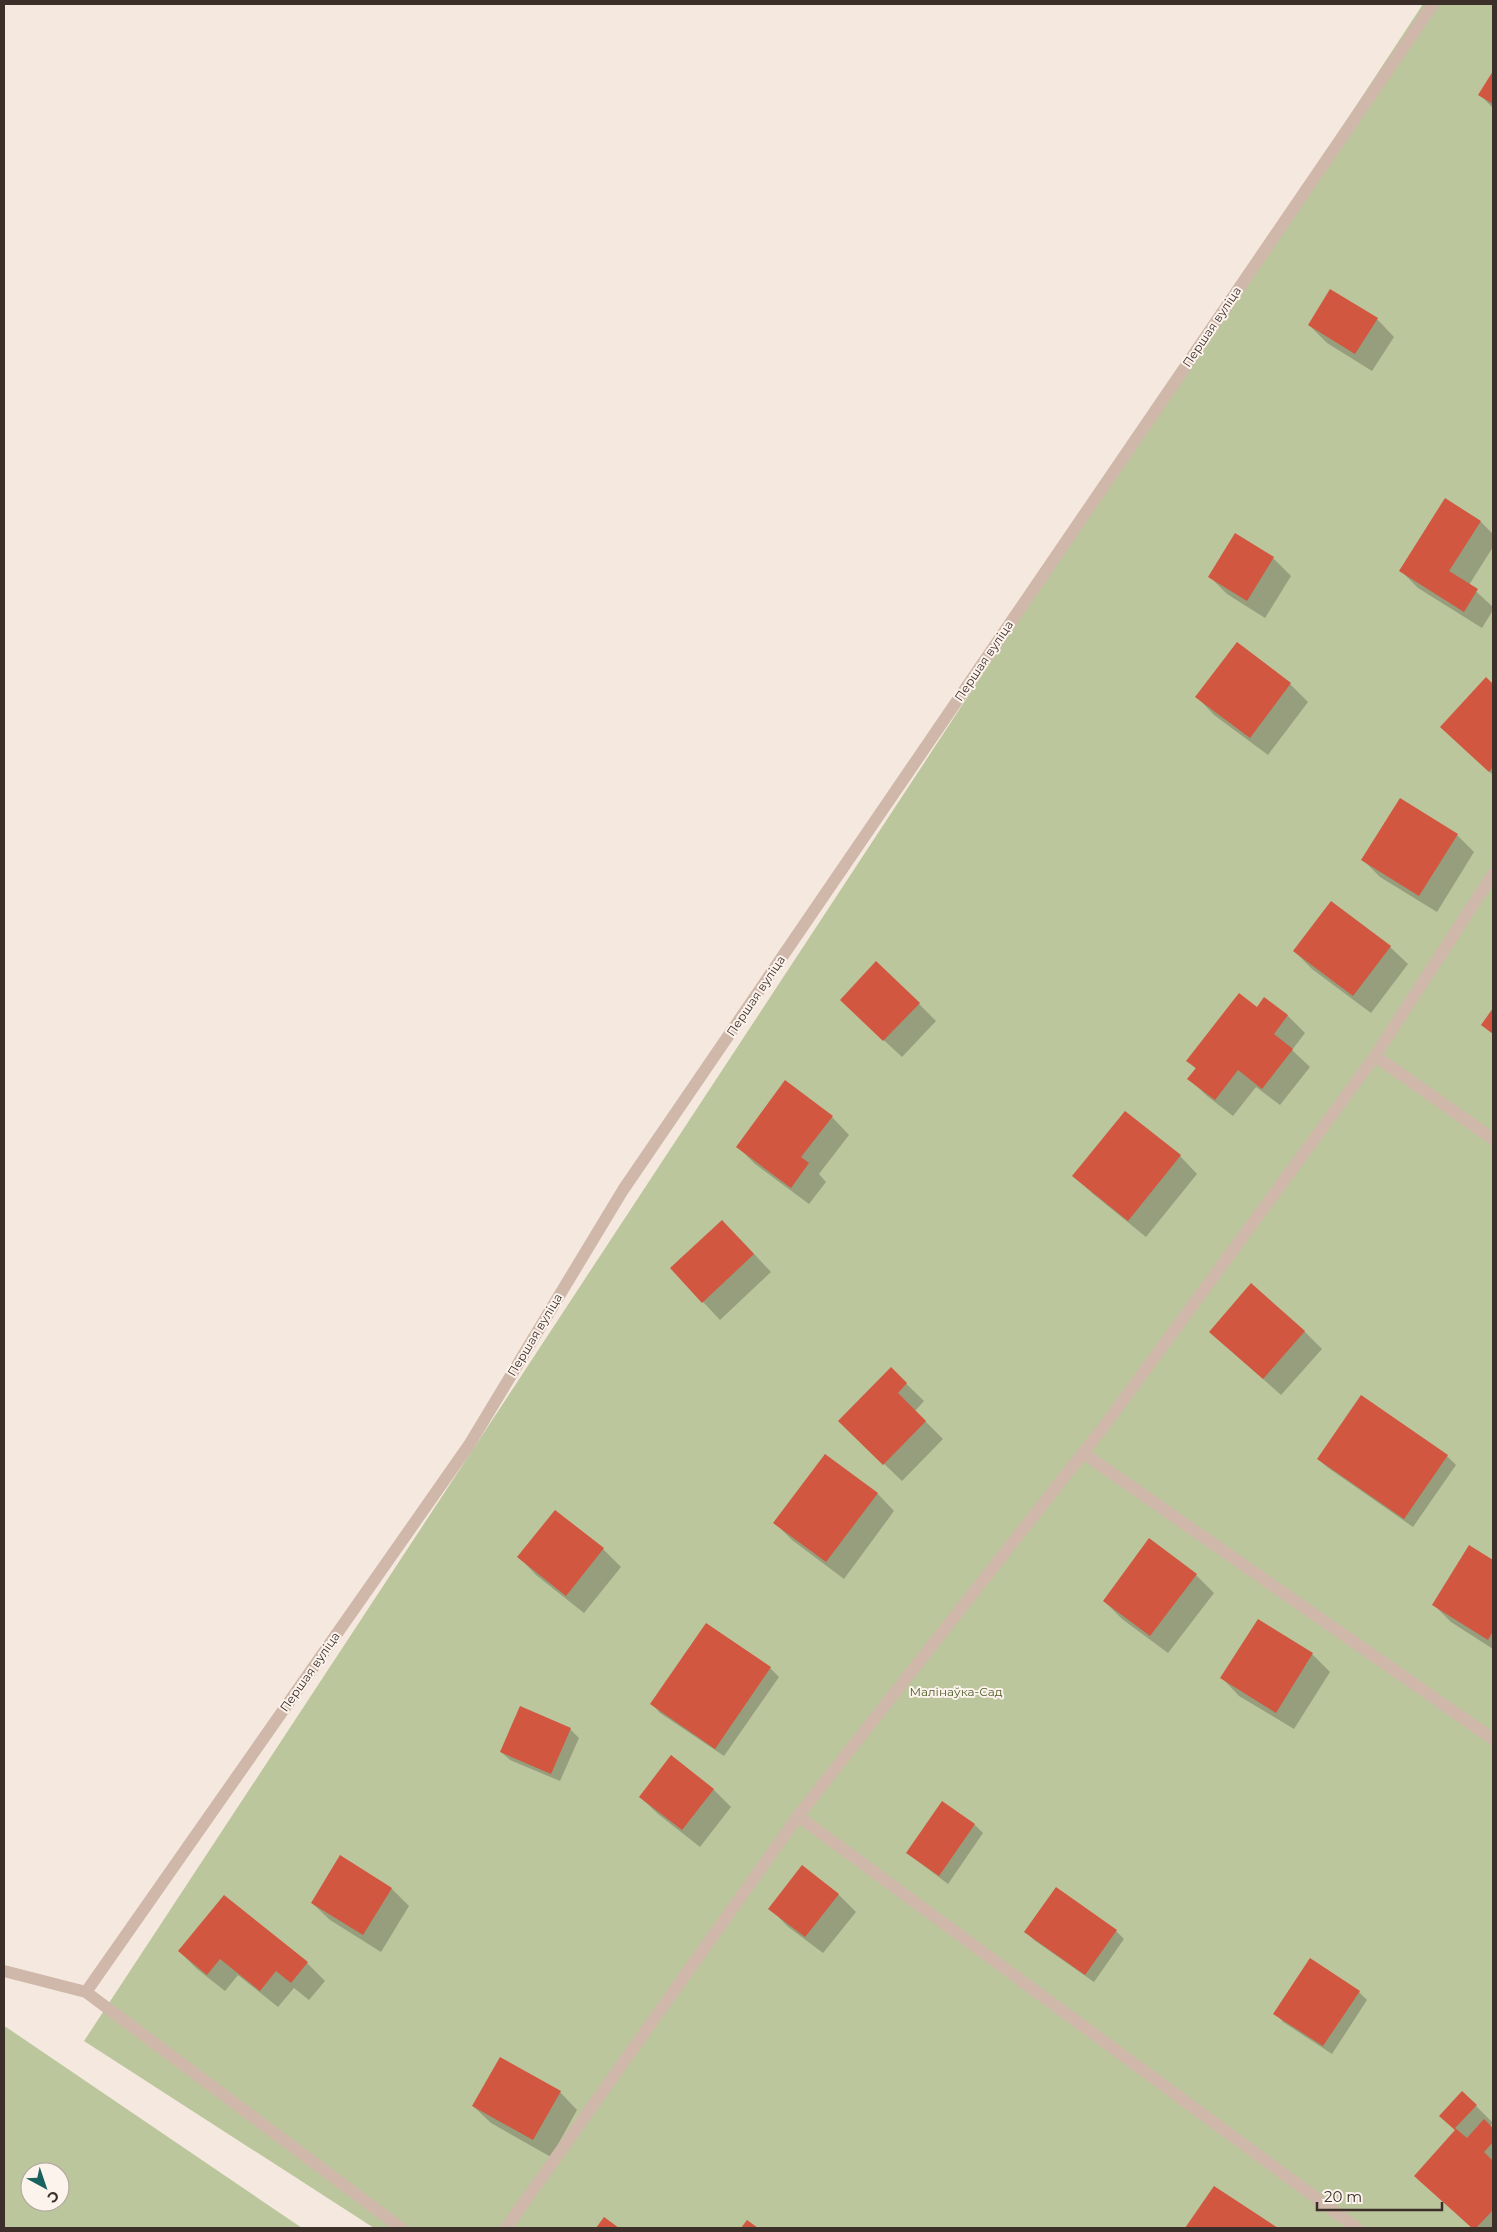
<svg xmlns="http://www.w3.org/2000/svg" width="1497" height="2232" font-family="Montserrat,sans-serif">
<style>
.green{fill:#bcc69d;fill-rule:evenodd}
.shadow{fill:#0003}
.building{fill:#d15741}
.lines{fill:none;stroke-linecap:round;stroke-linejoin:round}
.minor{stroke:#cfb7a9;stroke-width:12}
.labels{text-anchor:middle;stroke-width:4;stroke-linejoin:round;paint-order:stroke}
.street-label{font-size:12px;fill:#3c2e29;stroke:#fcf3ec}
.park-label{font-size:12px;fill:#4f5d2a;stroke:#fcf3ec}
</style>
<rect width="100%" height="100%" fill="#f5e9df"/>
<g class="green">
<polygon points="1423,4 1493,4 1493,2228 374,2228 84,2041"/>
<path d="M4,2027H6L302,2228H4ZM30,2172H60V2202H30Z"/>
</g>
<g class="shadow">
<polygon points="1493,73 1493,108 1480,95"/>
<polygon points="1377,319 1394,337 1372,371 1327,343 1309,325"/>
<polygon points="1446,500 1481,522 1493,534 1493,547 1469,585 1493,607 1493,610 1482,628 1418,588 1401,571"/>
<polygon points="1235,535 1273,558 1291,576 1265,618 1227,594 1209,576"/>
<polygon points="1237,644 1290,684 1308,702 1268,755 1214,715 1197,697"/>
<polygon points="1486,679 1493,685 1493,775 1459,744"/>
<polygon points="1457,835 1474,852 1437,912 1380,877 1363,860"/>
<polygon points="1331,903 1390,947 1408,964 1371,1013 1312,969 1294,951"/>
<polygon points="1265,999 1288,1016 1305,1033 1292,1050 1310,1067 1280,1105 1256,1087 1233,1116 1207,1096 1189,1079 1196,1069 1188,1061 1257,1008"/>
<polygon points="919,1004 936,1021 902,1057 859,1017"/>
<polygon points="832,1117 849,1135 819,1174 826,1182 809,1204 755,1164 737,1146"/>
<polygon points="1180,1156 1197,1174 1146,1237 1092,1193 1074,1176"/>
<polygon points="740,1239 771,1272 720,1320 671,1268"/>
<polygon points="1304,1331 1322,1349 1281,1395 1210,1332"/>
<polygon points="891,1369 924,1401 915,1411 943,1439 902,1481 857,1438"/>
<polygon points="1361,1397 1447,1456 1456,1465 1413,1527 1327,1467 1318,1459"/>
<polygon points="877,1493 894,1511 844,1579 792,1540 775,1523"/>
<polygon points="556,1512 603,1549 621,1567 584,1613 536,1575 519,1557"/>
<polygon points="1470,1547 1493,1561 1493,1649 1451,1622 1433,1604"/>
<polygon points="1196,1575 1214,1593 1168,1653 1122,1619 1104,1601"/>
<polygon points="707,1624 770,1668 779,1677 724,1756 660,1713 652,1704"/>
<polygon points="1312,1654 1330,1672 1294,1729 1239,1696 1222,1678"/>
<polygon points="570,1729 579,1738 560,1781 510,1760 501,1752"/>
<polygon points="671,1757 714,1790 731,1807 700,1847 658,1814 640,1797"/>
<polygon points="975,1825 983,1833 948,1884 907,1853"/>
<polygon points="340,1857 392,1889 409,1906 381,1952 330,1920 312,1903"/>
<polygon points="838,1894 856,1912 823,1953 787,1926 770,1908"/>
<polygon points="224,1897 307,1963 325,1981 309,2000 294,1988 278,2007 238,1975 225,1991 197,1969 179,1951"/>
<polygon points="1116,1931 1124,1939 1094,1982 1034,1940 1026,1932"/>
<polygon points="1359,1992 1367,2000 1332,2054 1283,2022 1275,2013"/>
<polygon points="560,2092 577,2110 551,2157 491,2123 473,2106"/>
<polygon points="1476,2106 1493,2123 1490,2127 1493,2130 1493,2228 1472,2228 1416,2176 1456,2131 1440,2116"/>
<polygon points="1214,2188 1275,2228 1187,2228"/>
</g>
<g class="building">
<polygon points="1493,71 1493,104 1478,95"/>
<polygon points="1330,289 1378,318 1355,354 1308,325"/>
<polygon points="1445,498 1481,521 1449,571 1478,589 1464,612 1399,571"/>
<polygon points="1235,533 1274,557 1247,601 1208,577"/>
<polygon points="1237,642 1291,683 1250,738 1195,697"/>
<polygon points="1486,677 1493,684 1493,767 1489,772 1440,727"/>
<polygon points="1400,798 1458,834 1419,896 1361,860"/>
<polygon points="1331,901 1391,946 1353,996 1293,951"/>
<polygon points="876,961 920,1003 883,1041 840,1000"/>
<polygon points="1239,993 1257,1007 1264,997 1288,1015 1274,1034 1293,1049 1262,1089 1238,1070 1215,1100 1187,1079 1196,1068 1186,1061"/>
<polygon points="1493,1008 1493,1034 1481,1025"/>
<polygon points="785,1080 833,1116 801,1157 809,1163 791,1188 736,1147"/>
<polygon points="1125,1111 1181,1155 1128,1221 1072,1176"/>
<polygon points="722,1220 754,1254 702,1303 670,1268"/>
<polygon points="1251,1283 1305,1331 1263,1379 1209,1332"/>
<polygon points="891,1367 907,1383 898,1393 926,1421 883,1465 838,1421"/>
<polygon points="1361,1395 1448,1455 1404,1519 1317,1459"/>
<polygon points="825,1454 878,1493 826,1562 773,1523"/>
<polygon points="555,1510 604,1548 566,1596 517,1557"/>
<polygon points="1149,1538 1197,1574 1150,1636 1103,1601"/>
<polygon points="1469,1545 1493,1560 1493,1631 1488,1640 1432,1605"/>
<polygon points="1258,1619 1313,1653 1276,1713 1220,1678"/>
<polygon points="706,1623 771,1667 715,1749 650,1704"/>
<polygon points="520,1706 571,1728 551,1774 500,1752"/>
<polygon points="671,1755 714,1789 682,1830 639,1797"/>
<polygon points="942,1801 975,1824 939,1876 906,1853"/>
<polygon points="340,1855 392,1888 363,1935 311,1903"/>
<polygon points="802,1865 839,1894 805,1937 768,1909"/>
<polygon points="1056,1887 1117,1930 1085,1975 1024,1932"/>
<polygon points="224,1895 308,1962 291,1983 276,1971 260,1991 220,1959 207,1975 178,1951"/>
<polygon points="1310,1958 1360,1991 1323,2046 1273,2014"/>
<polygon points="500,2057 561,2091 533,2140 472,2106"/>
<polygon points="1462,2091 1477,2105 1455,2128 1467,2138 1484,2119 1493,2128 1493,2142 1484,2152 1493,2161 1493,2210 1476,2228 1472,2228 1414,2176 1455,2130 1439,2116"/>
<polygon points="1214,2186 1278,2228 1185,2228"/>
<polygon points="604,2217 619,2228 596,2228"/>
<polygon points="747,2220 758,2228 741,2228"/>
</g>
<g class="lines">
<g class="minor">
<polyline points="1375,1056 1493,1139"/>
<polyline points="1083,1453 1493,1739"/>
<polyline points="798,1816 1357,2228"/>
<polyline points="4,1971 86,1992 401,2228"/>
<polyline points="86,1992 469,1445 623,1190 1433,4"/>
<polyline points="506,2228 798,1816 1105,1425 1375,1056 1493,874"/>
</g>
</g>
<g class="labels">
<g class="street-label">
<text transform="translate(1212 327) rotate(-56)" y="4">Першая вуліца</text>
<text transform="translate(984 661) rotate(-56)" y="4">Першая вуліца</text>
<text transform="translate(756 996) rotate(-56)" y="4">Першая вуліца</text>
<text transform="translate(535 1335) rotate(-59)" y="4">Першая вуліца</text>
<text transform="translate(310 1672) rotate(-55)" y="4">Першая вуліца</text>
</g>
<g class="park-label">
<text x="956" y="1696">Малінаўка-Сад</text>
</g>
</g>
<rect width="1497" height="2232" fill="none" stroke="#3c2e29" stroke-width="10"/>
<g transform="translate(45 2187) rotate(140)"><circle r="24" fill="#fcf3ec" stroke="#afa49e"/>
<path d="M0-4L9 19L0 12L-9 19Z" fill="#1a6260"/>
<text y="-8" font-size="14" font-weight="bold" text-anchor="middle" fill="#3c2e29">С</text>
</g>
<path d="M1317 2202v8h125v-8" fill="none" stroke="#3c2e29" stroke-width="2.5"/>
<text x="1324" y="2202" font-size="15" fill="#3c2e29" stroke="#fcf3ec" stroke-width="4" paint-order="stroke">20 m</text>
</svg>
